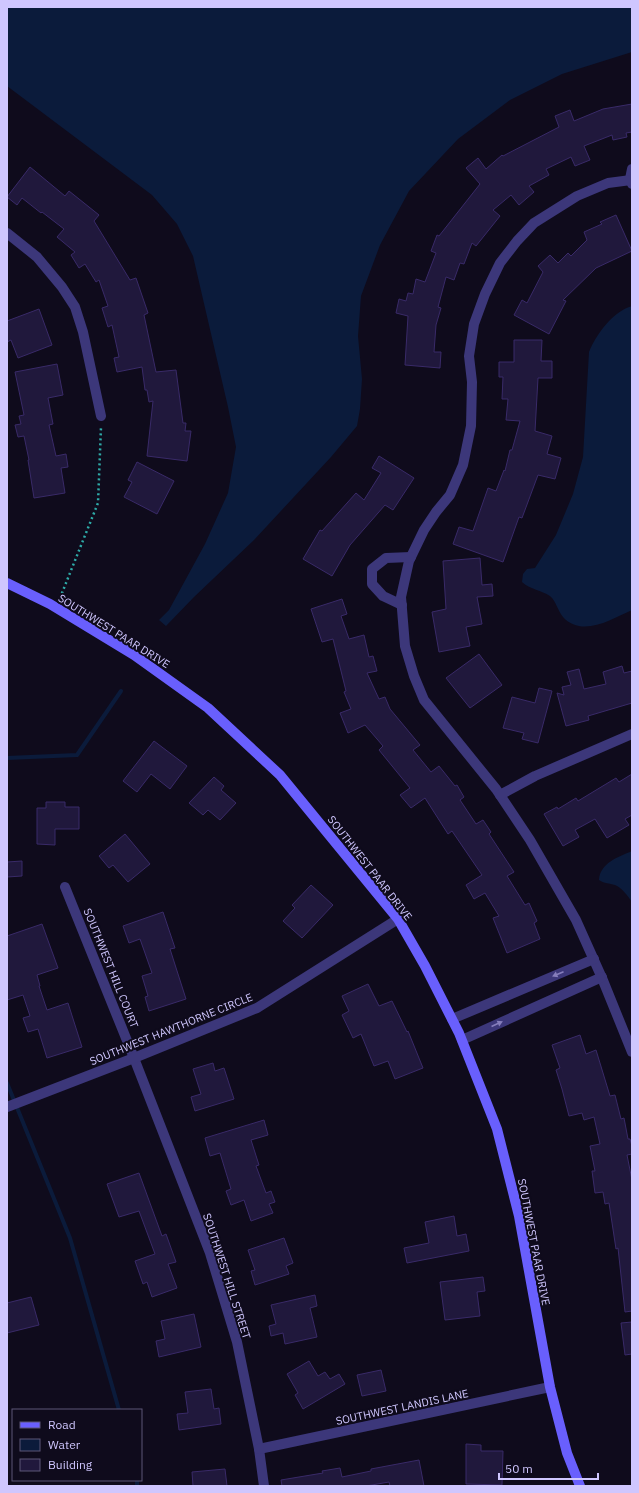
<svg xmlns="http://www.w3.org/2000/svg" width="639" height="1493" font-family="'IBM Plex Sans',sans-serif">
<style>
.water{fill:#0b1b3b}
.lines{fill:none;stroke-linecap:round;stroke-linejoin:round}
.stream{stroke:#0b1b3b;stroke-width:4}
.building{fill:#20183c;stroke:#392a68}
.path{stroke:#2eaba8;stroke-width:2.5;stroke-dasharray:2 3;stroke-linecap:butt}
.street{stroke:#3c377a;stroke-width:10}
.secondary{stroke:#695ffd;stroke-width:10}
.oneway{fill:#867ebc}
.labels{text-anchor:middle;stroke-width:4;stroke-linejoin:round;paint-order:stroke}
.street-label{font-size:11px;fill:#cfc6fe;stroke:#0f0b1c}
</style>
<rect width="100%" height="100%" fill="#0f0b1c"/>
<g class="water">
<polygon points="7,7 632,7 632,52 562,74 510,100 458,139 409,191 380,245 361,296 358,336 362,379 360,409 357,426 331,457 254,540 194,597 166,626 159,620 169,610 205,544 228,493 236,447 228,407 193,256 177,224 152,195 7,86"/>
<path d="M632,306V610C612,619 582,638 563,617C558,611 556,601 550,596C541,590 531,590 522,582L523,574L527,569L535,568L556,535L573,494L583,457L589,352C596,335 613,311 632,306Z"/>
<path d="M632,851V902C628,896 622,888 615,885C609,883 605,884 599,880C600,863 618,857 632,851Z"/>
</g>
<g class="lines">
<g class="stream">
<polyline points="7,758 77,755 121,691"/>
<polyline points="7,1083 70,1238 119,1410"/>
<polyline points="137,1480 137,1486"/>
</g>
</g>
<g class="building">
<polygon points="632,104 632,132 626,133 627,137 613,140 612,135 584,146 590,160 575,166 571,157 546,169 549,175 529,186 534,192 519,205 511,195 493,210 500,216 476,246 472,243 464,264 460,263 454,280 446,277 438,307 441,308 436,325 434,352 441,352 440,368 405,365 408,316 396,313 399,299 406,301 408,293 413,294 416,279 425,282 436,253 431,251 437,235 439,236 480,184 466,168 478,158 486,169 502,155 503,156 559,127 555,116 570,110 574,121 603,109"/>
<polygon points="30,167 65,196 69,191 99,215 94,221 130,280 136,278 148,313 144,315 156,372 176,370 183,423 186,423 185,431 191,431 187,461 147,456 153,401 149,402 147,390 145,390 142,367 117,372 114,358 119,357 112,325 108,327 102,308 108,306 99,280 96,282 85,264 79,268 71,255 75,252 57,237 64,229 42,212 41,213 22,198 17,205 7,197"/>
<polygon points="616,215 632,251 596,268 563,300 566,301 549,334 514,315 522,300 527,303 543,272 538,266 550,255 558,263 568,253 571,256 587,240 584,232 602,224 600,222"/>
<polygon points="39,309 52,345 18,358 11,340 7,342 7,321"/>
<polygon points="514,340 542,340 541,361 552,361 552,378 538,378 535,431 552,436 547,454 561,458 555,479 538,475 522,518 519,517 503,562 453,544 459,527 473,531 488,488 496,491 504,470 505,471 510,450 512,450 520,421 506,420 508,399 502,399 503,377 499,377 499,362 514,362"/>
<polygon points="57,364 63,395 48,398 53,424 49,425 56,456 66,454 68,467 61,468 65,493 34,498 28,460 29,460 24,436 18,437 15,425 21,424 19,416 24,415 15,372"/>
<polygon points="379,456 414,478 393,510 385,505 350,545 332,576 303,559 320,530 322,531 356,493 364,500 381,473 372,468"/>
<polygon points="137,462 174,481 157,514 124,497 132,482 128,480"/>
<polygon points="480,558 482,585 492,584 493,596 477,597 482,624 466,627 470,646 439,652 432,612 446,609 443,561"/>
<polygon points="342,599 347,614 341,616 349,639 364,635 369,657 373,656 377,671 367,673 379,699 385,697 390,709 420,745 413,750 431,772 439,766 455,786 457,785 464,797 460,800 476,824 483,820 491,832 489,834 514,872 507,876 525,905 529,903 537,921 534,923 540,939 507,953 493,918 499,916 485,893 474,899 466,885 482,875 452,831 448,834 425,798 411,808 400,795 410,788 379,750 383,746 365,725 348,733 340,713 351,709 344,692 346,691 333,639 322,642 311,609"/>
<polygon points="479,654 502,685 470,708 446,678"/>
<polygon points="622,666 624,673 632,671 632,703 588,716 589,720 566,726 557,693 564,695 562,687 571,685 567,672 579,669 584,689 606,684 603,672"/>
<polygon points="539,688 552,691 538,743 522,739 524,733 503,728 512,697 535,703"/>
<polygon points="154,741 187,766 170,789 151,774 137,792 123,781"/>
<polygon points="632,774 632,815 625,819 629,825 607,838 595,819 575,830 579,837 563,846 544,814 557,807 558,809 576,798 578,801 616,778 619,782"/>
<polygon points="214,777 224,786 221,790 236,803 220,820 208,810 203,815 189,803"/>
<polygon points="46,802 65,802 65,807 79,807 79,829 55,829 55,845 37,844 37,808 46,808"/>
<polygon points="125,834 150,864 128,882 113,865 109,868 99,856"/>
<polygon points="22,861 22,876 7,877 7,862"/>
<polygon points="311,885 333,905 302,938 283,921 295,908 292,905"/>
<polygon points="163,912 175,948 170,949 186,999 149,1011 145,997 148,996 142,976 152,973 140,939 129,943 123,926"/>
<polygon points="42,924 58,968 37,975 40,986 39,986 47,1010 68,1003 82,1047 47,1058 38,1029 28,1032 23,1018 30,1016 23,995 7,1000 7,936"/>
<polygon points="368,984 379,1006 392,1001 407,1032 408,1031 423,1068 395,1079 388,1061 374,1066 361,1034 353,1038 342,1015 349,1011 342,996"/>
<polygon points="580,1035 586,1054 596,1050 610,1096 615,1095 621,1119 624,1118 628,1139 630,1139 632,1146 632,1154 627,1155 632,1180 632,1311 625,1312 618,1248 616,1249 609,1203 605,1204 603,1192 595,1193 592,1171 595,1171 590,1146 600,1144 594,1117 584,1120 582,1113 569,1116 562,1089 556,1070 560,1068 552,1045"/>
<polygon points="213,1063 215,1071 224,1068 234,1099 195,1111 191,1097 201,1094 193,1069"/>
<polygon points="264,1120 268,1135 251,1140 259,1165 256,1166 266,1193 271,1191 275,1202 269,1204 273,1213 251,1221 244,1200 231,1205 226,1191 231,1189 220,1153 210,1156 205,1138"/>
<polygon points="139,1173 162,1236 166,1234 176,1262 168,1264 177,1288 152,1297 147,1282 143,1284 135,1261 155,1254 139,1211 119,1217 107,1184"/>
<polygon points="454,1216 457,1236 466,1234 469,1251 407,1263 404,1248 429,1243 425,1222"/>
<polygon points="284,1238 293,1263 286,1266 289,1274 255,1285 251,1271 255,1270 248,1250"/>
<polygon points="483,1277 485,1291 477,1292 480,1316 445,1320 440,1282"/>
<polygon points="315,1295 317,1306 310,1308 317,1337 285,1344 283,1333 271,1336 269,1326 276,1324 271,1305"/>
<polygon points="31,1297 39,1325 7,1333 7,1303"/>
<polygon points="194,1314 201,1347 159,1357 156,1341 165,1339 161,1321"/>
<polygon points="632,1322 632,1354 625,1355 621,1323"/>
<polygon points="309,1361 318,1376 325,1372 330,1379 339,1374 345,1384 303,1409 295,1395 298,1393 287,1374"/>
<polygon points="381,1370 386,1391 362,1396 357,1375"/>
<polygon points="211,1389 214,1409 219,1408 221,1424 179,1430 177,1414 188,1413 185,1392"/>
<polygon points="466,1444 481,1445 481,1451 503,1451 502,1485 466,1484"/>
<polygon points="419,1460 424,1486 390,1486 389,1482 366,1486 282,1486 281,1480 323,1473 322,1471 340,1468 342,1477 371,1471 371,1469"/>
<polygon points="225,1469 227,1486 193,1486 192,1472"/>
</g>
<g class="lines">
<polyline class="path" points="60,598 98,503 101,427"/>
<g class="street">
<polyline points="632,169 630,179 632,184"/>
<polyline points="631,180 608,183 577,196 534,223 517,241 500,263 485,294 474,324 469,356 472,382 471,426 463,465 450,495 436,512 424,530 409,561 401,597 405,646 414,676 424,700 496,789 530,840 576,920 602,978 632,1052"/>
<polyline points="7,233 37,257 62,287 75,307 83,332 101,416"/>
<polyline points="402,605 383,596 372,584 372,569 386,558 411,557"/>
<polyline points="500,795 535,776 632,734"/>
<polyline points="65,887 134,1058 210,1253 237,1342 259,1449 264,1486"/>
<polyline points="452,1019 594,959"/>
<polyline points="462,1040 602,977"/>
<polyline points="7,1107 134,1058 257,1008 398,919"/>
<polyline points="259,1449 550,1387"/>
</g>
<polyline class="secondary" points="7,583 50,604 134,655 208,708 280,775 398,919 425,966 459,1033 497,1129 519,1216 550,1387 567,1453 580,1486"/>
</g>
<defs><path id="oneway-solid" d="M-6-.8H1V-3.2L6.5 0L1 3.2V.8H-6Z"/></defs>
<g class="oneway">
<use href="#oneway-solid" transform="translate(558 974) rotate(157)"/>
<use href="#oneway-solid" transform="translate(497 1024) rotate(-24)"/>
</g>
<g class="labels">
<g class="street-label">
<text transform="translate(114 631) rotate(32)" y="4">SOUTHWEST PAAR DRIVE</text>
<text transform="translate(370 868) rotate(52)" y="4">SOUTHWEST PAAR DRIVE</text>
<text transform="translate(111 968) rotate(68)" y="4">SOUTHWEST HILL COURT</text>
<text transform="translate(171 1029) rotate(-22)" y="4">SOUTHWEST HAWTHORNE CIRCLE</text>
<text transform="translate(534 1242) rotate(79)" y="4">SOUTHWEST PAAR DRIVE</text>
<text transform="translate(227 1276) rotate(72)" y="4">SOUTHWEST HILL STREET</text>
<text transform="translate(402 1407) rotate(-12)" y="4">SOUTHWEST LANDIS LANE</text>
</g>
</g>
<rect width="639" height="1493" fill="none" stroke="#cfc6fe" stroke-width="16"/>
<rect x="12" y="1409" width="130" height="72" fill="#0f0b1c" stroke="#5c5676"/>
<rect x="20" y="1422" width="20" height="6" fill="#695ffd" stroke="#5c5676"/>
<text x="48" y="1429" font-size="12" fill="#cfc6fe">Road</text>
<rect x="20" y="1439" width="20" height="12" fill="#0b1b3b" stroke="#5c5676"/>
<text x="48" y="1449" font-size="12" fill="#cfc6fe">Water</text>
<rect x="20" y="1459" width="20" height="12" fill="#20183c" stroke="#5c5676"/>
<text x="48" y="1469" font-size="12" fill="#cfc6fe">Building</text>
<path d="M499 1473v6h99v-6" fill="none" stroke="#cfc6fe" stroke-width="2"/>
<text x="505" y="1473" font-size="12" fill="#cfc6fe" stroke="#0f0b1c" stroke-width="3" paint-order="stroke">50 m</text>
</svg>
